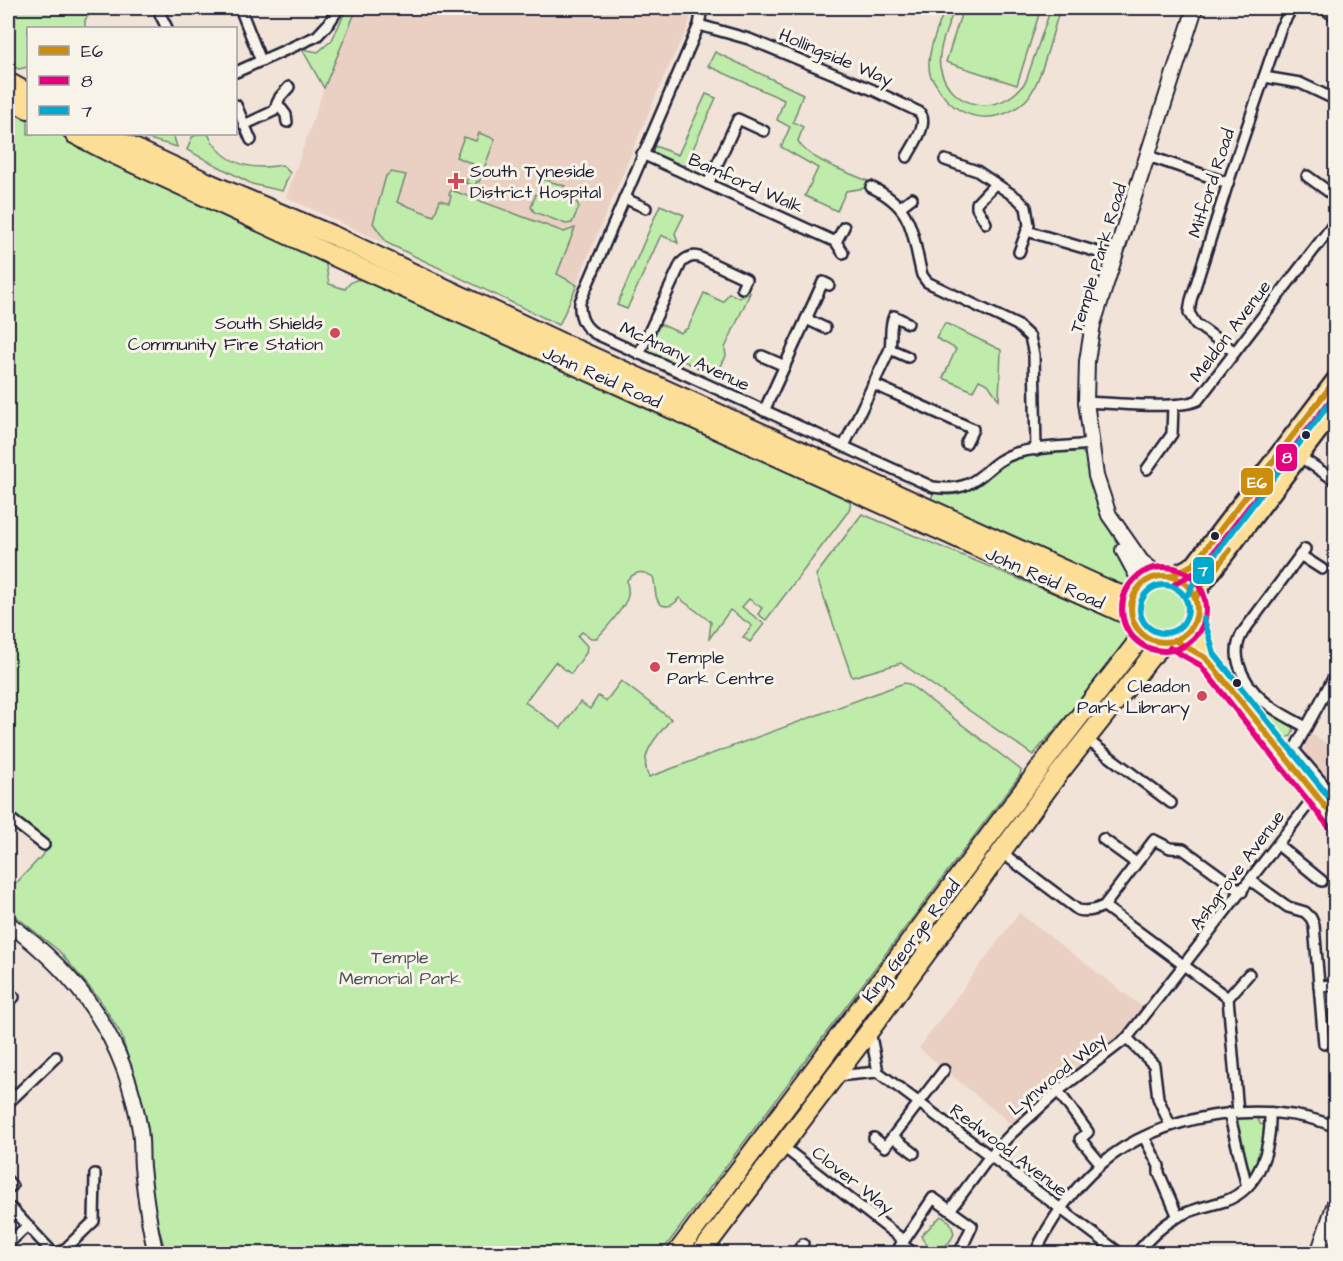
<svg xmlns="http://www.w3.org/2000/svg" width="1343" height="1261" font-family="'Architects Daughter',sans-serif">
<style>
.built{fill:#ead0c3}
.green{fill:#bfecaa;stroke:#708772;stroke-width:1.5}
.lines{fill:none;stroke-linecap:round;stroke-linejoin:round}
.street-casing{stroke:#22223b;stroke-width:14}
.secondary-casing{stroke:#22223b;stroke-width:18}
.primary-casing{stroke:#22223b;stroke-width:20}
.highway-casing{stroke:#22223b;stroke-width:22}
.street{stroke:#f7f3e8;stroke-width:9}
.secondary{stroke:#f7f3e8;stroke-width:14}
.primary{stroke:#fdde96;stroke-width:15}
.highway{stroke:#fdde96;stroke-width:18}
.bus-1-casing{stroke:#f7f3e8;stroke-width:10}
.bus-2-casing{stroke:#f7f3e8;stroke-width:10}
.bus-3-casing{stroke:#f7f3e8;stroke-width:10}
.bus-1{stroke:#cc8c0c;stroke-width:6}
.bus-2{stroke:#e5007d;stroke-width:6}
.bus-3{stroke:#00a9ce;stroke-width:6}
.poi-dot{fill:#d1495b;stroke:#f7f3e8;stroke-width:2}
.bus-dot{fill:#22223b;stroke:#f7f3e8;stroke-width:2}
.labels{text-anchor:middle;stroke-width:6;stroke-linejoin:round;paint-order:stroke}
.street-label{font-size:18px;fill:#22223b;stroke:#f7f3e8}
.poi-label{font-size:18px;fill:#22223b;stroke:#f7f3e8;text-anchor:start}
.park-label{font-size:18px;fill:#495457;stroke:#f7f3e8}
.line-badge{stroke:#f7f3e8;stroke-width:2}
.badge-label{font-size:16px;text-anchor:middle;font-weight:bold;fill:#fff}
</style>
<rect width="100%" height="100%" fill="#f1e3d7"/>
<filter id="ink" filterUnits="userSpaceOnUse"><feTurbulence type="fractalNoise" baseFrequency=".0167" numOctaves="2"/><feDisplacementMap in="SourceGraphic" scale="12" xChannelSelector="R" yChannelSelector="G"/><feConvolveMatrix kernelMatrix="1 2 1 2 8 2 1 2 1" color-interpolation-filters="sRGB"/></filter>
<g filter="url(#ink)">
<g class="built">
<polygon points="357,8 692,8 688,27 665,74 559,325 286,197 324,88"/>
<polygon points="1307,732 1335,748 1335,813 1291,760"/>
<polygon points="1019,913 1145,1009 1113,1043 1046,1094 1012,1125 919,1048"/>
</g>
<g class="green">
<polygon points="16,8 94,8 85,20 85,28 28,28 28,67 19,69 8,65 8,23"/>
<polygon points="347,8 357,8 324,88 302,49 318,52 332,40"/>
<path d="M945,8H955C949,23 937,50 940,67C950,112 1002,117 1026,81L1051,8H1060C1053,30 1041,86 1025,101C996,128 955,120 937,86C935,82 931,78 930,74C925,53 939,27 945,8Z"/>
<polygon points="963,8 1041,8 1017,85 946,62"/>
<path d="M715,52L803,94L793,122L803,127L798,141C807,160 853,174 872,183L871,187L846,191L837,211L805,196L818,168L781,147L790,127L777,120L784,100L708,66Z"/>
<polygon points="706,94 716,98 684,169 651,154 655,146 678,155"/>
<path d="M8,105L28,117V134H59L325,260L329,284L345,289C350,281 356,278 365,280L847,494C851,501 852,506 847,513L766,620L758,614L762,608L749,599L742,607L764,624L750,642L743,637L752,626L730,610L709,639L711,622L679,598C676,602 673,606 667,606C652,606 657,587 653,577C643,570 636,571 627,580C627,585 629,590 628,595C627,605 604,631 597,638H591L582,632L578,636L587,646L586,653L571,674L555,662L525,702L561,728L580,702L590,709L598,696L606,701L621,681L671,719C658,736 637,754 649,777L904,683L909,684L1021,770L1020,775L660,1254L166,1253L155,1214L142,1106L121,1034L100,1000L59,951L8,910V892L50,847L8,813Z"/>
<polygon points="479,133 495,139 479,182 477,181 475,186 466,183 473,164 456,157 464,137 476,141"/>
<polygon points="131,134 173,134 177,147"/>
<path d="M199,134H208C223,164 251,171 282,165L290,173L282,191L252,184L187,150L192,137Z"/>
<polygon points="391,172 406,175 397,202 434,216 440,200 449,203 451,196 449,195 451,190 564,232 575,228 557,274 577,285 559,325 387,243 373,223 386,176"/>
<polygon points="542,179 565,186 562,191 554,189 553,193 576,201 579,207 572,223 566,224 534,212 531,207"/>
<polygon points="660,205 684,215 675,233 678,243 661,235 627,309 617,305"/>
<polygon points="704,293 723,302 729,293 739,298 750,293 725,348 726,356 716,376 677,358 674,366 645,352 658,323 680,333 688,328"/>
<polygon points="945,323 1001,350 999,400 988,384 979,380 973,391 943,378 956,349 936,338"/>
<path d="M1076,449L1082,452L1086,457L1104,518L1125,560L1132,582L1129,587H1123L930,501L934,492C968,506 989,468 1016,458C1034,451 1057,451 1076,449Z"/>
<polygon points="862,514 1123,622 1130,636 1121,653 1033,755 901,663 852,677 816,575"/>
<circle cx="1165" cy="609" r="26"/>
<path d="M1256,700C1265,708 1289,720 1294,729L1291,736L1285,738Z"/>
<polygon points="1234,1116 1257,1116 1260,1124 1267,1126 1266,1139 1254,1173 1245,1170"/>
<path d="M941,1216L950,1222L954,1233C949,1251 928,1253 921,1236Z"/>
</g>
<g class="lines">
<g class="street-casing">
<g id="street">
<polyline points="240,8 261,61"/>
<path d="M702,8L699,25L580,302C579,316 583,327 596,334L933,487C982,494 981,464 1016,453C1039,446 1067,447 1090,444"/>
<polyline points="1323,8 1336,17"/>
<polyline points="160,14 167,28"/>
<path d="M699,25L749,39L873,90L919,112C930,123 913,145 907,157"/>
<polyline points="236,72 317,36 329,23 339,8"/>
<polyline points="1264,77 1300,83 1336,100"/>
<polyline points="277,103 286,115 287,122"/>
<polyline points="236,105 251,140"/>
<polyline points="244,125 274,111 280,97 289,87"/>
<polyline points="642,154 836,242"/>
<polyline points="1148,156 1228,183"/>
<polyline points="945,160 977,171 1017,198 1026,207 1029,225 1019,252"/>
<polyline points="1307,176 1336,197"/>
<polyline points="708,184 738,119 764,131"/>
<path d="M871,187C915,208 911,232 922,275L927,282L1017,325L1030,337L1034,355L1036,450"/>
<polyline points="624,198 646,208"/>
<polyline points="900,207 912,198"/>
<polyline points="986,223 977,208 977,203 995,184"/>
<polyline points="1027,231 1114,257"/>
<polyline points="843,253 836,242 844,227"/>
<polyline points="806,319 825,328"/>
<polyline points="890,349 908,357"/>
<polyline points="1235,352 1196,324 1189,313 1191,300 1228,183 1281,27 1292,8"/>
<path d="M639,354L681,263C686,258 692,255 699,257L746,279L742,288"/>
<polyline points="762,356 785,366"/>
<polyline points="873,384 973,429 966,443"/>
<path d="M1086,402C1111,403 1179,410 1198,400L1336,221"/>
<polyline points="764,411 823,282 829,285"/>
<path d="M844,446L890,349C892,337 889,326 894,316L908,323"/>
<polyline points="1284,446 1336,481"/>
<polyline points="1147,469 1172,434 1173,405"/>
<path d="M1305,549L1243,632C1226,659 1249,692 1273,708C1283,715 1295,721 1306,727"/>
<polyline points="1300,555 1322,569"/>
<polyline points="1086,739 1171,803"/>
<polyline points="1294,750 1336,799"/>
<polyline points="1285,758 1294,750 1336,673"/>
<polyline points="8,817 44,845"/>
<polyline points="1103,839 1136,863"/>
<polyline points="1278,845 1322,881"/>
<path d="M1001,852L1078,910C1088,912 1095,910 1104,906L1154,840L1170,848L1183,849L1242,892"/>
<polyline points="1250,880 1288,907 1305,912 1311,918 1314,925 1324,1044"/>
<polyline points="1104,906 1228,998 1238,1112"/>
<polyline points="1319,986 1336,985"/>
<polyline points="8,997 14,997"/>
<polyline points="1228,998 1249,974"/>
<polyline points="870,1031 878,1072 1121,1254"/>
<polyline points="1127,1038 1154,1065 1158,1098 1170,1125"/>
<polyline points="836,1076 878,1072"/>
<polyline points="1058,1091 1088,1132 1080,1139 1101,1164"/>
<polyline points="8,1103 56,1057"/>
<polyline points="1229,1113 1247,1187"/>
<polyline points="893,1137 914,1153"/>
<polyline points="1144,1137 1159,1166 1159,1173 1178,1217"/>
<polyline points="874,1138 885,1147 944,1070"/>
<polyline points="782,1146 903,1240"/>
<polyline points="8,1181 12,1186"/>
<polyline points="12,1209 54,1254"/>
<polyline points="950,1210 990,1156 1012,1133 1058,1091 1127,1038 1307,806 1317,797"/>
<polyline points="8,1244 28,1225"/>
<polyline points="901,1244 915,1254"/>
<polyline points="60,1254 94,1221 95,1174"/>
<polyline points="795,1254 803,1244"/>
<polyline points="895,1254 933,1198 972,1226 959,1254"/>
<path d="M1035,1254C1049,1221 1074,1188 1100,1165C1157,1114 1266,1097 1336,1127"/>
<path d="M1136,1254C1147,1240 1162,1226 1177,1217C1192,1209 1209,1206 1225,1201C1261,1188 1271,1147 1270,1113"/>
</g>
</g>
<g class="secondary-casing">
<g id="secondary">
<polyline points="1123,550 1137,576 1137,590"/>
<polyline points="1160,576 1141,561 1109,515 1096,476 1086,402 1087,361 1093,324 1195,8"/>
<path d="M8,923C81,977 125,1039 140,1130C142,1142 141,1155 142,1167C145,1196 149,1225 156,1254"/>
<polyline points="1318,1254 1336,1200"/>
</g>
</g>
<g class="primary-casing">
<g id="primary">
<polyline points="1171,576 1194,564 1336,378"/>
<polyline points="1196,598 1202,586 1336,409"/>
<polyline points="1195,622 1206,658"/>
<polyline points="1174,640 1189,647 1206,658 1336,821"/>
</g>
</g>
<g class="highway-casing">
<g id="highway">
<polyline points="8,82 28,93"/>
<polyline points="8,98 28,109"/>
<polyline points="74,134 109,152 342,260 1132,617"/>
<polyline points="104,134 211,184 334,236 560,342 1120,595 1135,594"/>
<circle cx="1164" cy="609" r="33"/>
<polyline points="676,1254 1052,752 1135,645 1137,637 1136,626"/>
<polyline points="700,1254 870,1030 1060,772 1150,658 1166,642"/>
</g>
</g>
<use href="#street" class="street"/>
<use href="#secondary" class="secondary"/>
<use href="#primary" class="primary"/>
<use href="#highway" class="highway"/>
<g class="bus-1-casing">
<g id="bus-1">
<polyline points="1171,576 1194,564 1336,379"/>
<circle cx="1164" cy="609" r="33"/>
<polyline points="1196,598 1202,586 1230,550"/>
<polyline points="1174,640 1206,658 1336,820"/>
</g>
</g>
<g class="bus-2-casing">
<g id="bus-2">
<circle cx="1164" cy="609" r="42"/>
<polyline points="1175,584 1201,569 1336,393"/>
<polyline points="1170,648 1200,665 1329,827"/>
</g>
</g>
<g class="bus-3-casing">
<g id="bus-3">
<circle cx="1164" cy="609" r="24"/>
<polyline points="1188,594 1195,581 1329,404"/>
<polyline points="1204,619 1214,654 1336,806"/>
</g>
</g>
<use href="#bus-1" class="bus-1"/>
<use href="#bus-2" class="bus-2"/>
<use href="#bus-3" class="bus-3"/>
</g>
</g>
<g class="poi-dot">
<path d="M453 172h6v6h6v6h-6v6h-6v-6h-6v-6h6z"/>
<circle cx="335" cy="333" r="6"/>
<circle cx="655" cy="667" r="6"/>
<circle cx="1202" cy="696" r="6"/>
</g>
<g class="bus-dot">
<circle cx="1306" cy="435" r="5"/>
<circle cx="1215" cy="536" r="5"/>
<circle cx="1237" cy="683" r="5"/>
</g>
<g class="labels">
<g class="street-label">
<text transform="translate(836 57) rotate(23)" y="6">Hollingside Way</text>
<text transform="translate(746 183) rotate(24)" y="6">Bamford Walk</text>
<text transform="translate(1211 183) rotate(-72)" y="6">Mitford Road</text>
<text transform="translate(1098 258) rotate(-73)" y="6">Temple Park Road</text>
<text transform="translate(1230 331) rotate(-53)" y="6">Meldon Avenue</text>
<text transform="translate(685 356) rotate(25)" y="6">McAnany Avenue</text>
<text transform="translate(602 377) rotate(24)" y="6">John Reid Road</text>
<text transform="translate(1045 578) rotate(24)" y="6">John Reid Road</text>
<text transform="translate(1237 870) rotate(-53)" y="6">Ashgrove Avenue</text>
<text transform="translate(911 941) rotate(-53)" y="6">King George Road</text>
<text transform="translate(1057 1074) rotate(-39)" y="6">Lynwood Way</text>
<text transform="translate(1009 1150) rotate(37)" y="6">Redwood Avenue</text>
<text transform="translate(853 1180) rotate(38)" y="6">Clover Way</text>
</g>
<g class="poi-label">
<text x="470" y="177">South Tyneside<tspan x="470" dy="21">District Hospital</tspan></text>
<text x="323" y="329" text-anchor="end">South Shields<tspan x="323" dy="21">Community Fire Station</tspan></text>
<text x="667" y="663">Temple<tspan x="667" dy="21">Park Centre</tspan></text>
<text x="1190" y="692" text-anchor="end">Cleadon<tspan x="1190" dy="21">Park Library</tspan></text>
</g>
<g class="park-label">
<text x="400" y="963">Temple<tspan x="400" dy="21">Memorial Park</tspan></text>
</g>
</g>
<g class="line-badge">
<rect x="1275" y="443" width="23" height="29" rx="6" fill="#e5007d"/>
<rect x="1240" y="467" width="34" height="29" rx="6" fill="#cc8c0c"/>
<rect x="1192" y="556" width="23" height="29" rx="6" fill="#00a9ce"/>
</g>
<g class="badge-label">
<text x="1287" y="463">8</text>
<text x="1257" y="488">E6</text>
<text x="1203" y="576">7</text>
</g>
<rect width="1343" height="1261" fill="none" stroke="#f7f3e8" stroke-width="30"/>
<rect x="15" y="15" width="1313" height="1231" fill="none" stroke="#22223b" stroke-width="2" filter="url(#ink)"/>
<rect x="27" y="27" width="210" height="108" fill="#f7f3e8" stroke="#a29fa3" stroke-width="1.5"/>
<rect x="39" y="46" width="30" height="9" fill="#cc8c0c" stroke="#a29fa3" stroke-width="1.5"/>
<text x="81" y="57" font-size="18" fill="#22223b">E6</text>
<rect x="39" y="76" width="30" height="9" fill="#e5007d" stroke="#a29fa3" stroke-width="1.5"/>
<text x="81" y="87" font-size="18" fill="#22223b">8</text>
<rect x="39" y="106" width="30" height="9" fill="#00a9ce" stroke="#a29fa3" stroke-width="1.5"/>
<text x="81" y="117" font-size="18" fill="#22223b">7</text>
</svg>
